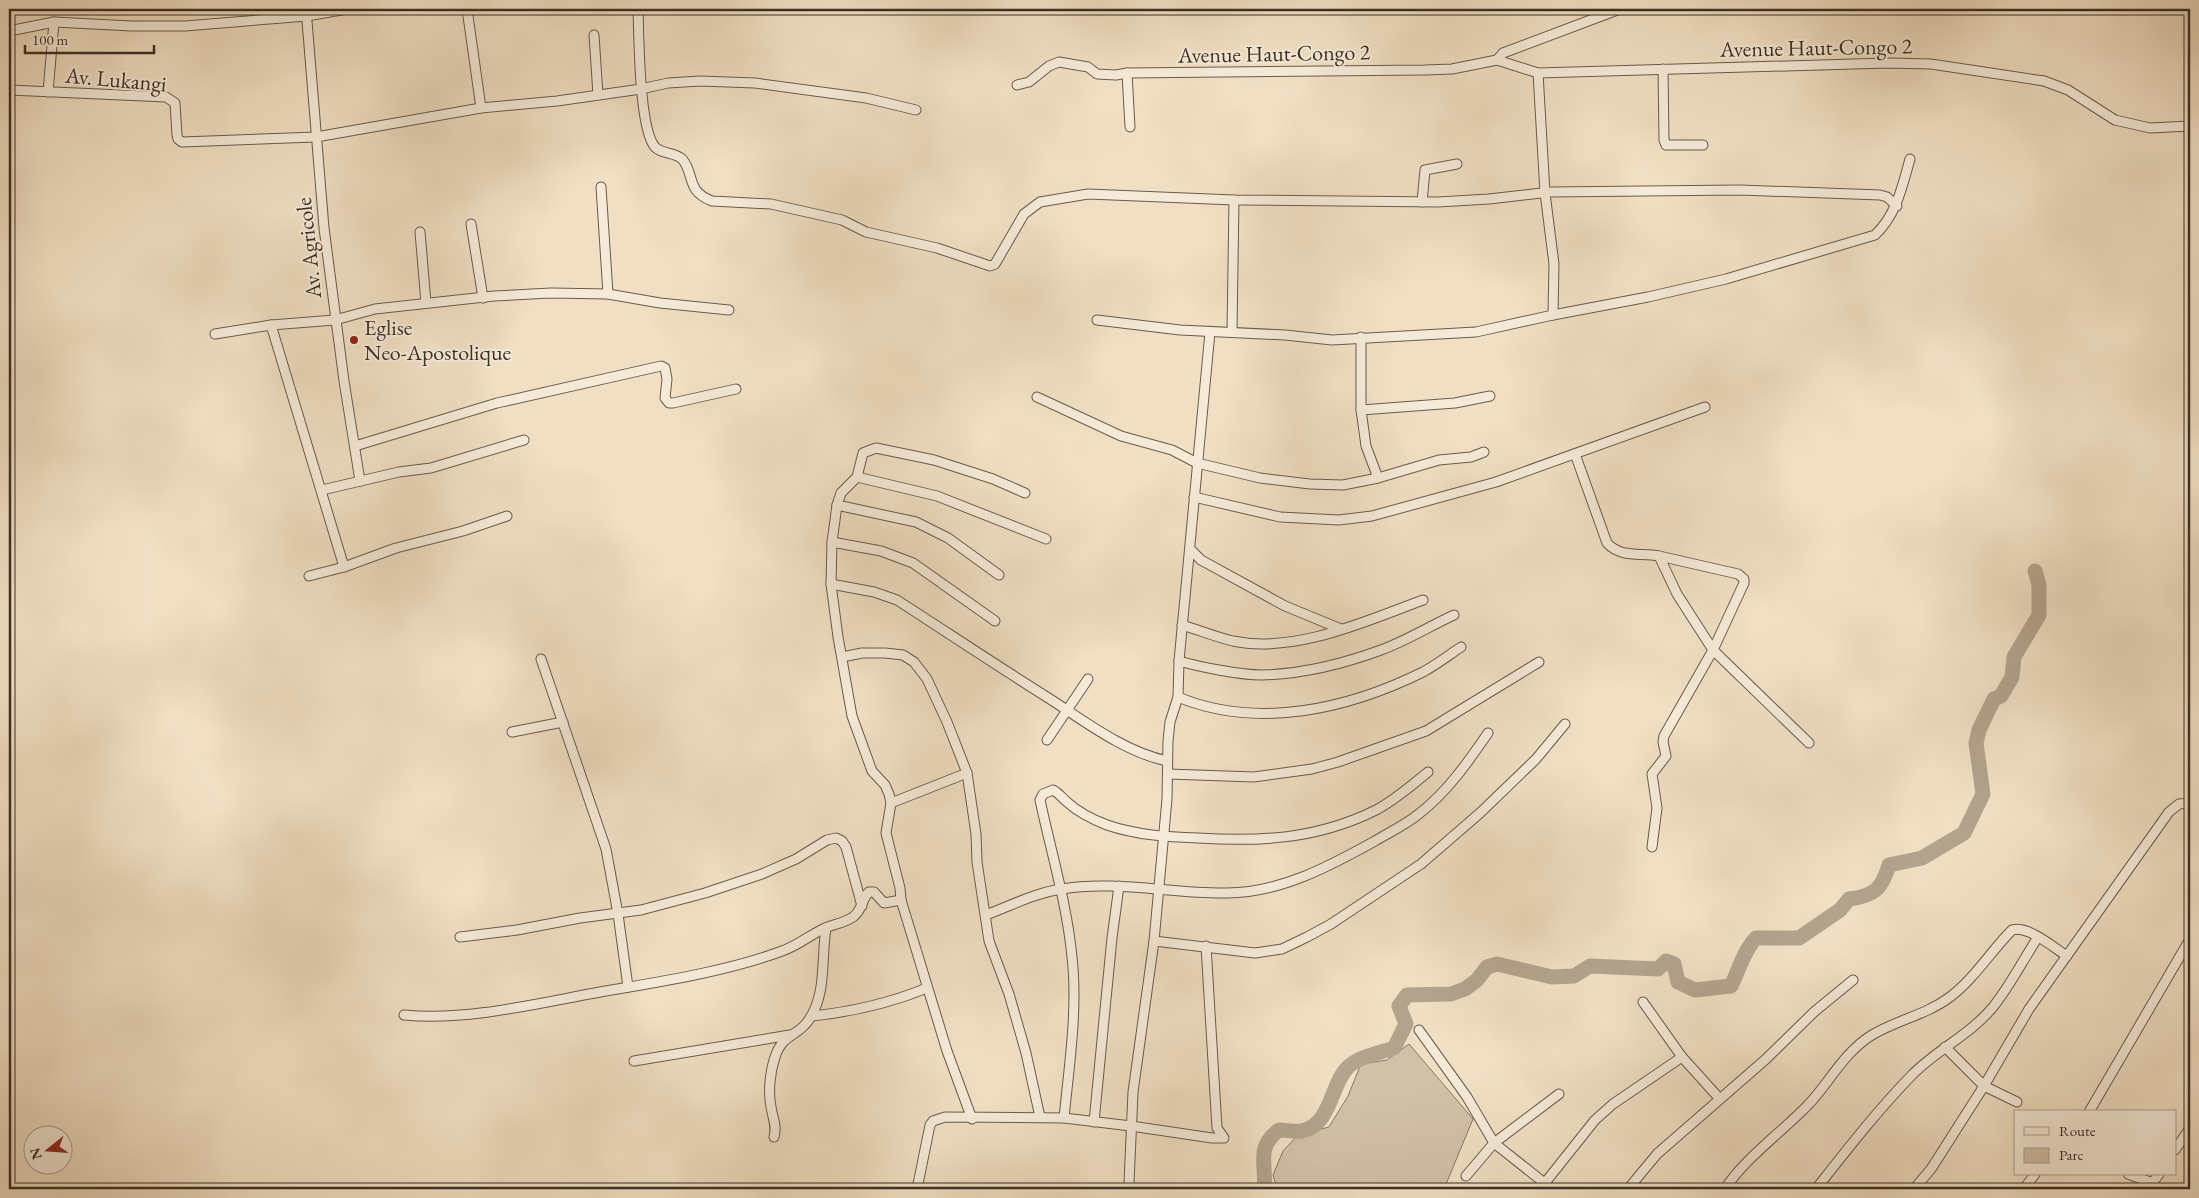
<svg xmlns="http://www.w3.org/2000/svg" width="2199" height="1198" font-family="'EB Garamond',serif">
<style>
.green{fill:#d1c1a8;stroke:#867866}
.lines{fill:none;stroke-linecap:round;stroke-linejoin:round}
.river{stroke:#b3a38d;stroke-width:15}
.street-casing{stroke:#695b4c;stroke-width:11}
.street{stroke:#f5ead8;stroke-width:9}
.poi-dot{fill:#8f2418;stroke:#f5ead8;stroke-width:2}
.labels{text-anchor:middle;stroke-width:4;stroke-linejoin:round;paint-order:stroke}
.street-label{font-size:22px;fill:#3c2f24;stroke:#f5ead8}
.poi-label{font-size:22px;fill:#3c2f24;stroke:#f5ead8;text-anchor:start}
</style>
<rect width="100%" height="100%" fill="#f0dfc3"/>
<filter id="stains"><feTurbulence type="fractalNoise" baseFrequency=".004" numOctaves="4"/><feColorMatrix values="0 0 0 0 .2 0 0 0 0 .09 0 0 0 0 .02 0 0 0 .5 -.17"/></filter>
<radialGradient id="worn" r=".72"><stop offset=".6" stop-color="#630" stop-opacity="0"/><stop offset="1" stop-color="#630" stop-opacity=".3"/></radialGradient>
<polygon class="green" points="1409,1044 1473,1119 1444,1189 1277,1189 1273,1175 1283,1151 1298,1135 1329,1127 1348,1096 1361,1064 1387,1060"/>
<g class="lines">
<path class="river" d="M1264,1189C1267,1164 1255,1148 1279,1130C1286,1130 1295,1132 1302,1131C1332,1124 1330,1085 1348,1067C1360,1056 1379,1053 1394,1048L1406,1024L1399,1006L1407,995L1451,994L1465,989L1477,980L1487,967L1497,964L1552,977L1574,976L1590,966L1658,969L1666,961L1674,964L1678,982L1695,990L1731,986C1739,970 1744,950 1756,938H1799L1840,910L1849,899C1874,896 1882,889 1889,865L1922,858L1964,833L1983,794L1976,743L1979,730L1994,699L2001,696L2012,677L2014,657L2039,615V585L2035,571"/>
<g class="street-casing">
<g id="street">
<polyline points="306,9 324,228 344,381 360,481"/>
<polyline points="467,9 481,108"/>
<path d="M638,9C639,36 639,129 655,147C663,155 676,152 683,160C695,176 686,191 712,201L771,204L842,220L866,232L937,248L990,266L995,264L1024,214L1040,202L1088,194L1234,200L1438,202L1489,199L1550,192L1740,190L1880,195L1887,197L1897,206"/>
<polyline points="9,31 54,22 132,26 185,26 307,16 347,9"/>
<polyline points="594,35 598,95"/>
<polyline points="1497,60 1503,53 1620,9"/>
<polyline points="1663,69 1664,140 1666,145 1703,145"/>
<polyline points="1127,73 1130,127"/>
<polyline points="1538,73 1888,63 1931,64 2044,81 2068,90 2115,120 2150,128 2190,126"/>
<polyline points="1017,85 1029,82 1049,66 1059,62 1088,67 1097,74 1116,75 1127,73 1425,70 1452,69 1497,60 1538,73 1545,193 1554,264 1553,315 1476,332 1332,340 1285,335 1180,330 1097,320"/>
<polyline points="9,90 166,97 175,103 177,135 178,139 182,142 316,137 481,108 557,101 641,89 668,83 700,81 755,83 866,98 916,110"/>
<polyline points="48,92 54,22"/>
<polyline points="601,187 608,294"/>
<polyline points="1422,202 1425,170 1457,164"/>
<polyline points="471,224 483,298"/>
<polyline points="420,232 426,303"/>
<path d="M1553,315L1648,297L1726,279L1875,235C1897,214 1902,187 1910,159"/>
<polyline points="271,325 344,567"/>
<polyline points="1232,331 1234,200"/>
<polyline points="215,334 271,325 335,320 375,309 494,296 551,293 608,294 660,303 729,310"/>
<polyline points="1361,337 1361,410 1366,446 1378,478"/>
<polyline points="1037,397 1121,436 1172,450 1197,463 1260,478 1310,484 1343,485 1378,478 1439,460 1471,457 1484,452"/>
<polyline points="1361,410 1455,403 1490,396"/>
<polyline points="355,446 497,403 661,366 665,368 667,379 665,398 669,403 673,403 736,389"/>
<path d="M1575,454L1607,543C1622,559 1641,552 1659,556L1677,594L1713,650L1809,743"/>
<polyline points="857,477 937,496 1046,539"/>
<polyline points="322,490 399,472 431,468 524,440"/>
<polyline points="1194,497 1280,517 1339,520 1372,516 1496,482 1705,407"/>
<polyline points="837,505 916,522 948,538 999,575"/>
<polyline points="832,542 881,551 913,563 995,621"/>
<polyline points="1190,549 1201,560 1285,606 1341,629"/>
<polyline points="309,576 344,567 396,548 463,531 507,516"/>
<path d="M831,584L874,592L897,600C948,633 999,667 1050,699C1087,723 1125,752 1167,761"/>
<path d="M1182,625C1199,630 1216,637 1233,641C1295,654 1366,621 1423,600"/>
<polyline points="842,657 862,653 885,653 903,655 914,662 927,679 947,722 967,773 976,834 977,862 989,941 1009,994 1026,1053 1040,1117"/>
<polyline points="541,659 606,849 618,914 628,987"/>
<path d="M1179,661C1200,667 1240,675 1262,675C1302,674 1343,664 1381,650C1406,641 1430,626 1454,615"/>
<path d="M1178,697C1258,730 1348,709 1423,672C1436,665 1449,655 1461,647"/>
<polyline points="512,732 563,722"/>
<polyline points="1047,740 1088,679"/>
<polyline points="1168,774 1254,777 1312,769 1338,762 1426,731 1539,662"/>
<polyline points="891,803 967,773"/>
<polyline points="1652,847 1657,808 1652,774 1666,756 1663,742 1664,736 1713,650 1744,583 1744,579 1738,574 1659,556"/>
<path d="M986,915C1010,906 1035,893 1061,889C1116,880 1172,894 1227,893C1280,893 1330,866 1375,841C1390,832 1407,824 1420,813C1448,791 1468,762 1488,733"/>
<polyline points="460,937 517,930 580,918 641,910 705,893 762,874 796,859 827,840 836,838 842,841 846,847 862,906"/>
<polyline points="1154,941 1255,953 1282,949 1307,937 1331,924 1421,864 1480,813 1536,759 1565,724"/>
<polyline points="1643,1002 1682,1057 1719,1098"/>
<path d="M404,1015C462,1021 531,1005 589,994C650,983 723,973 782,951C797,946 810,935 825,928C835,924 844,923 853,917C863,910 861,899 869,892H874L884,903L901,900"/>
<path d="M812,1016C851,1012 890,1003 927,988"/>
<polyline points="1419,1030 1467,1097 1494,1143 1552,1189"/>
<polyline points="1945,1047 1984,1086 2017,1102"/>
<polyline points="634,1061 790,1035"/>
<polyline points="2089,1112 2190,939"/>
<path d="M1064,1118C1069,1066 1078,1010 1072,957C1067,904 1051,852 1040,800L1043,794L1053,790C1059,793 1062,798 1067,802C1078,812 1094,820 1107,825C1136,835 1167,837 1198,838C1261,842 1318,839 1376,810C1395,800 1412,785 1428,772"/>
<polyline points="972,1119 947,1051 901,900 900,888 886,833 891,803 889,794 885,785 872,771 852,716 838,637 831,584 832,542 837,505 841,493 857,477 863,453 876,448 934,460 993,479 1025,493"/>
<polyline points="1094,1122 1112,938 1119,886"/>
<path d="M774,1137C777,1126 773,1119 771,1107C768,1092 770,1072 775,1057C783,1033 797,1037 808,1021C827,995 821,959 826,928"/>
<polyline points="2175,1150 2190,1128"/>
<polyline points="2128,1174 2153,1183"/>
<polyline points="1466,1176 1494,1143 1559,1094"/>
<polyline points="1129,1183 1133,1092 1154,941 1167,799 1168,741 1170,722 1178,697 1179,661 1210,332"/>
<polyline points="917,1189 930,1125 933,1121 945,1117 1064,1118 1131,1126 1212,1138 1224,1138 1217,1128 1206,946"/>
<polyline points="1540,1189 1595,1120 1613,1104 1682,1057"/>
<polyline points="1628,1189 1657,1154 1766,1059 1814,1012 1853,980"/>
<path d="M1725,1189C1743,1160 1783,1131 1808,1105C1829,1083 1844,1052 1872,1035C1897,1020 1926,1015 1950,997C1974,979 1991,951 2012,930C2028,925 2054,948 2067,956"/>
<path d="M1816,1189C1846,1151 1877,1111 1911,1076C1936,1050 1970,1035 1993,1007C2010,986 2023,960 2038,937"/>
<polyline points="1914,1189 1931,1169 1984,1086 2029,1009 2169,812 2179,804 2190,803"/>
<polyline points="2024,1189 2035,1174"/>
<polyline points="2148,1189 2159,1174"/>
</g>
</g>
<use href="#street" class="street"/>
</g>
<circle class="poi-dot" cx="354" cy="340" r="5"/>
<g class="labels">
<g class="street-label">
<text transform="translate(1816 47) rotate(-1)" y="8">Avenue Haut-Congo 2</text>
<text transform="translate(1274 53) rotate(-1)" y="8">Avenue Haut-Congo 2</text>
<text transform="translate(116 79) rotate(5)" y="8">Av. Lukangi</text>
<text transform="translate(308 248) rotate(-96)" y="8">Av. Agricole</text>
</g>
<g class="poi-label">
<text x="364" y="335">Eglise<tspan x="364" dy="25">Neo-Apostolique</tspan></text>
</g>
</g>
<rect width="2199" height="1198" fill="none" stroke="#f0dfc3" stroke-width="30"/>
<rect x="10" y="10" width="2179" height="1178" fill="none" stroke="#3c2f24" stroke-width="2.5"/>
<rect x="15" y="15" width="2169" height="1168" fill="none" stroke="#3c2f24"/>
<rect x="2014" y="1110" width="162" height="65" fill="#f5ead8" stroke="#ab9f90"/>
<rect x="2024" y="1127" width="25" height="8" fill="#f5ead8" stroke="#ab9f90"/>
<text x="2059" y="1136" font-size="15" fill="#3c2f24">Route</text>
<rect x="2024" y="1148" width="25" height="15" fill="#d1c1a8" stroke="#ab9f90"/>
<text x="2059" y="1160" font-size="15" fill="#3c2f24">Parc</text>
<g transform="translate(48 1150) rotate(253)"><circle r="24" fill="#f5ead8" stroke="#ab9f90"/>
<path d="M0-4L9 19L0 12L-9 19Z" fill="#8f2418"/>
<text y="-8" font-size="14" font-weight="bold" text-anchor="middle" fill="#3c2f24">N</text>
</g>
<path d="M25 45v8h129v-8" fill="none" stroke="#3c2f24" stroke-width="2.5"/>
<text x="32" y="45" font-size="15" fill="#3c2f24" stroke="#f5ead8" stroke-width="4" paint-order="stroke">100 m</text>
<rect width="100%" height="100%" filter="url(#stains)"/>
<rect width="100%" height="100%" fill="url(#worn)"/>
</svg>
